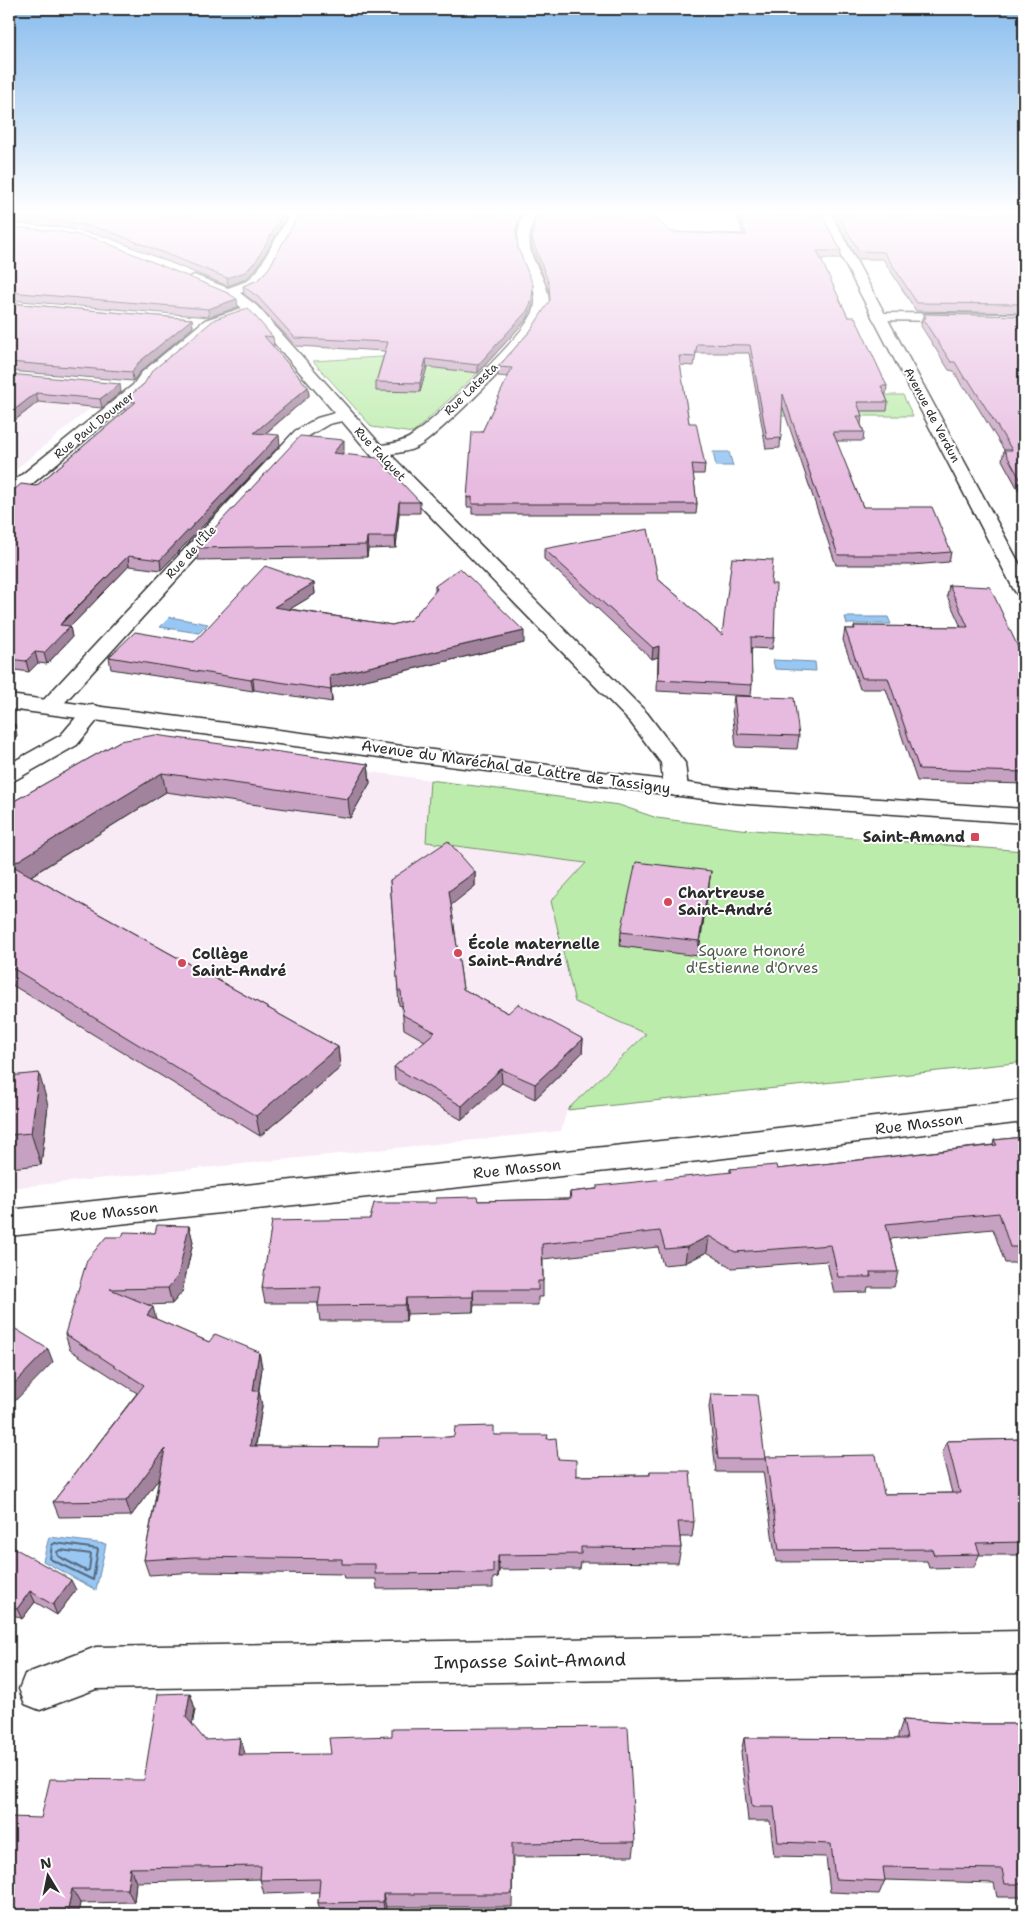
<svg xmlns="http://www.w3.org/2000/svg" width="1033" height="1924" font-family="'Shantell Sans',sans-serif">
<style>
.built{fill:#f8ebf6}
.green{fill:#bcecab;stroke:#748c6b}
.water{fill:#99c7f4;stroke:#6d89a4}
.lines{fill:none;stroke-linecap:round;stroke-linejoin:round}
.shore{stroke:#57697b;stroke-width:2}
.minor-casing{stroke:#2b2b2b;stroke-width:3}
.tertiary-casing{stroke:#2b2b2b;stroke-width:3}
.secondary-casing{stroke:#2b2b2b;stroke-width:3}
.minor{fill:#fff;fill-rule:evenodd}
.tertiary{fill:#fff;fill-rule:evenodd}
.secondary{fill:#fff;fill-rule:evenodd}
.wall{fill:#c7a1c1;stroke:#2b2b2b}
.shaded-wall{fill:#a2839d;stroke:#2b2b2b}
.building{fill:#e7bbe0;stroke:#2b2b2b}
.poi-dot{fill:#d1495b;stroke:#fff;stroke-width:2}
.labels{text-anchor:middle;stroke-width:4;stroke-linejoin:round;paint-order:stroke}
.far-street-label{font-size:12px;fill:#2b2b2b;stroke:#fff}
.street-label{font-size:15px;fill:#2b2b2b;stroke:#fff}
.poi-label{font-size:15px;font-weight:bold;fill:#2b2b2b;stroke:#fff;text-anchor:start}
.park-label{font-size:15px;fill:#4f5b4b;stroke:#fff}
.near-street-label{font-size:18px;fill:#2b2b2b;stroke:#fff}
</style>
<rect width="100%" height="100%" fill="#fff"/>
<filter id="ink" filterUnits="userSpaceOnUse"><feTurbulence type="fractalNoise" baseFrequency=".02" numOctaves="2"/><feDisplacementMap in="SourceGraphic" scale="10" xChannelSelector="R" yChannelSelector="G"/><feConvolveMatrix kernelMatrix="1 2 1 2 8 2 1 2 1" color-interpolation-filters="sRGB"/></filter>
<g filter="url(#ink)">
<g class="built">
<polygon points="9,383 105,396 9,475"/>
<polygon points="144,740 430,780 426,842 587,863 551,901 575,1002 646,1034 567,1110 561,1131 9,1188 9,810"/>
</g>
<g class="green">
<polygon points="398,356 486,365 413,433 372,427 313,361"/>
<polygon points="808,395 903,395 913,416 774,416 770,400"/>
<polygon points="430,780 619,805 657,818 740,829 1024,851 1024,1062 567,1110 646,1034 575,1002 551,901 586,863 426,842"/>
</g>
<g class="water">
<polygon points="713,452 729,452 733,466 716,466"/>
<polygon points="170,617 208,624 199,633 160,627"/>
<polygon points="845,617 888,617 891,624 847,624"/>
<polygon points="773,660 815,662 816,671 775,669"/>
<polygon points="49,1537 106,1544 96,1590 43,1561"/>
</g>
<g class="lines">
<g class="shore">
<polygon points="55,1543 98,1549 93,1580 50,1559 52,1545"/>
<polygon points="60,1550 91,1554 89,1570 86,1571 58,1556 57,1552"/>
</g>
<g class="minor-casing">
<g id="minor">
<path d="M290,214H302L268,275L257,287L240,293L257,306L381,445C392,444 404,442 413,435C436,418 529,332 534,309C540,287 521,268 518,247C516,236 520,224 523,214H535C532,225 528,236 530,248C534,268 553,287 548,309C542,335 450,423 425,442C416,450 401,453 390,454L647,713L685,763L688,789L684,794L676,796L668,794L664,789L661,763L631,723L371,455L342,421L329,424L307,437L57,711L49,713L41,711L38,706L295,431L317,418L335,413L249,314L215,326L152,379L144,391L15,498L9,499V485L133,385L141,373L205,320L242,308L230,299L187,279L194,275L228,288L247,281L258,270Z"/>
<polygon points="879,313 1024,314 1024,322 874,320 872,317"/>
<polygon points="93,705 101,707 104,712 77,745 17,779 9,781 9,764 61,735 85,707"/>
<polygon points="1024,1100 1024,1122 708,1160 9,1236 9,1210 708,1136"/>
<polygon points="1024,1631 1024,1673 96,1689 40,1710 25,1704 19,1689 25,1674 96,1647"/>
</g>
</g>
<g class="tertiary-casing">
<polygon id="tertiary" points="819,214 831,214 1024,572 1024,596 1017,594 1014,590"/>
</g>
<g class="secondary-casing">
<polygon id="secondary" points="9,695 734,789 1024,809 1024,823 734,803 9,709"/>
</g>
<use href="#minor" class="minor"/>
<use href="#tertiary" class="tertiary"/>
<use href="#secondary" class="secondary"/>
</g>
<g class="wall">
<polygon points="9,214 285,220 256,269 246,279 228,286 107,237 60,227 9,223"/>
<polygon points="299,214 522,214 516,236 518,248 532,308 527,319 478,373 427,367 420,392 376,391 376,382 385,351 296,346 258,305 244,294 243,286 258,280 269,268"/>
<polygon points="736,214 821,214 841,251 840,259 820,259 848,317 887,386 886,394 885,394 888,402 887,411 860,411 862,416 861,424 864,432 863,441 836,441 863,507 951,552 949,562 912,565 836,565 782,405 780,448 766,449 749,353 696,353 694,366 680,365 689,423 705,465 704,474 693,474 697,504 696,514 472,514 472,507 467,507 467,498 482,432 508,377 498,376 498,367 531,330 550,301 549,292 532,247 532,239 672,232 743,234"/>
<polygon points="832,214 1024,214 1024,313 916,311 883,259 857,259"/>
<polygon points="9,227 238,307 209,317 9,300"/>
<polygon points="9,303 192,319 193,327 140,372 133,381 9,371"/>
<polygon points="924,314 1024,316 1024,500 1002,460 1004,450 966,388 963,388 954,371 949,370 921,326 922,318 924,318"/>
<polygon points="215,319 273,337 274,345 272,345 308,387 309,396 265,434 280,445 161,570 129,566 70,627 72,637 47,664 38,663 29,672 9,669 9,491 36,486 126,410 124,410 123,401 144,384"/>
<polygon points="9,374 121,392 102,408 38,402 9,425"/>
<polygon points="344,451 342,454 420,502 420,513 399,513 396,548 368,549 367,557 198,560 196,548"/>
<polygon points="544,549 658,579 722,635 771,584 774,638 772,649 751,648 752,685 751,696 657,691 658,657 652,659 544,559"/>
<polygon points="314,583 315,594 290,609 392,625 411,620 435,592 435,586 524,643 331,688 332,702 254,690 253,691 111,669 109,657 194,642"/>
<polygon points="949,585 1024,660 1024,784 917,781 886,689 860,689 843,640 845,629 854,629 854,626 961,627 947,596"/>
<polygon points="734,696 799,736 797,749 736,747 732,709"/>
<polygon points="120,741 368,764 370,783 350,818 166,792 31,876 338,1047 340,1068 260,1136 9,983 9,804"/>
<polygon points="475,872 475,886 451,904 463,989 508,1013 583,1039 582,1053 535,1099 502,1083 462,1120 395,1081 394,1067 425,1041 404,1029 402,1006 399,1005 390,880"/>
<polygon points="709,885 698,956 620,946 621,932"/>
<polygon points="9,1076 48,1105 41,1165 9,1168"/>
<polygon points="1024,1137 1024,1263 1005,1263 993,1229 890,1239 898,1272 894,1287 868,1287 867,1292 834,1293 827,1261 732,1268 707,1252 685,1263 663,1265 658,1247 543,1259 543,1297 538,1297 538,1305 474,1305 473,1312 407,1314 406,1321 320,1321 318,1306 318,1303 265,1303 262,1288 370,1219 436,1203 478,1201 569,1199 570,1192 730,1173 730,1169 777,1169 993,1145 994,1140"/>
<polygon points="189,1226 193,1242 182,1292 172,1304 147,1305 156,1319 209,1342 259,1352 262,1368 259,1391 262,1406 256,1446 378,1447 449,1437 494,1435 547,1439 558,1459 576,1476 650,1475 650,1471 694,1522 692,1537 680,1537 681,1548 678,1563 581,1562 580,1569 499,1570 498,1577 493,1578 493,1588 377,1589 376,1579 344,1579 343,1574 197,1572 149,1575 144,1560 159,1478 131,1516 59,1517 53,1502 137,1393 70,1350 65,1334 122,1237 155,1233"/>
<polygon points="711,1394 765,1458 884,1494 952,1493 942,1454 947,1441 1024,1439 1024,1555 979,1555 974,1567 929,1568 927,1561 776,1562 763,1471 763,1472 716,1472 709,1407"/>
<polygon points="9,1545 76,1590 57,1615 35,1602 22,1619 9,1612"/>
<polygon points="190,1693 195,1709 192,1725 205,1740 245,1753 244,1755 635,1842 633,1856 513,1857 512,1907 386,1907 385,1915 321,1915 318,1903 319,1892 264,1894 260,1879 136,1882 134,1902 80,1903 78,1915 9,1915 41,1818 144,1780"/>
<polygon points="903,1720 973,1724 1024,1724 1024,1897 997,1897 994,1883 885,1880 879,1894 830,1892 826,1857 774,1856 770,1821 748,1821 741,1752 744,1738 898,1739 898,1735"/>
</g>
<g class="shaded-wall">
<polygon points="283,214 284,214 285,220 256,269 246,279 228,286 227,278"/>
<polygon points="520,214 522,214 516,238 516,231"/>
<polygon points="533,285 532,308 527,319 478,373 478,365"/>
<polygon points="237,299 238,307 209,317 208,309"/>
<polygon points="192,319 193,327 140,372 133,381 132,372 138,363"/>
<polygon points="426,359 427,367 420,392 420,383"/>
<polygon points="120,384 121,392 102,408 100,399"/>
<polygon points="308,387 309,396 255,442 254,433"/>
<polygon points="36,393 38,402 9,425 9,414"/>
<polygon points="279,435 280,445 161,570 160,560"/>
<polygon points="344,440 344,451 334,464 333,453"/>
<polygon points="399,502 399,513 396,548 395,537"/>
<polygon points="367,537 368,549 367,557 366,545"/>
<polygon points="128,556 129,566 70,627 72,637 47,664 44,653 60,625"/>
<polygon points="314,583 315,594 275,618 274,607"/>
<polygon points="524,631 524,643 331,688 332,702 330,676"/>
<polygon points="659,646 658,657 652,659 653,648"/>
<polygon points="35,652 38,663 29,672 26,661"/>
<polygon points="253,678 254,690 253,691 251,680"/>
<polygon points="15,724 17,736 9,742 9,729"/>
<polygon points="368,764 370,783 350,818 348,799"/>
<polygon points="162,773 166,792 16,885 11,865"/>
<polygon points="711,871 709,885 698,956 699,941"/>
<polygon points="475,872 475,886 450,906 449,891"/>
<polygon points="583,1039 582,1053 535,1099 535,1084"/>
<polygon points="338,1047 340,1068 260,1136 256,1116"/>
<polygon points="501,1069 502,1083 462,1120 462,1106"/>
<polygon points="39,1073 48,1105 41,1165 31,1133"/>
<polygon points="189,1226 193,1242 182,1292 172,1304 168,1288"/>
<polygon points="709,1236 707,1252 685,1263 687,1247"/>
<polygon points="473,1290 474,1305 473,1312"/>
<polygon points="406,1298 407,1314 406,1321 405,1305"/>
<polygon points="153,1307 157,1323 147,1315"/>
<polygon points="48,1349 53,1362 9,1407 9,1389"/>
<polygon points="259,1352 262,1368 256,1406 253,1391"/>
<polygon points="259,1391 262,1406 253,1461 250,1446"/>
<polygon points="165,1449 169,1465 131,1516 126,1501"/>
<polygon points="498,1555 499,1570 498,1577"/>
<polygon points="71,1580 76,1590 57,1615 53,1605"/>
<polygon points="30,1591 35,1602 22,1619 17,1609"/>
<polygon points="190,1693 195,1709 191,1732 186,1717"/>
<polygon points="240,1738 245,1753 243,1770 238,1755"/>
<polygon points="130,1868 136,1882 134,1902 127,1889"/>
<polygon points="72,1889 80,1903 78,1915 67,1915"/>
<polygon points="383,1894 386,1907 385,1915 383,1902"/>
</g>
<g class="building">
<polygon points="9,214 283,214 256,261 245,272 227,278 106,230 59,220 9,215"/>
<polygon points="299,214 520,214 516,231 518,248 533,285 532,300 527,311 478,365 426,359 420,383 376,382 388,342 295,338 258,297 243,286 258,280 269,268"/>
<polygon points="535,214 650,214 672,232 746,235 739,214 821,214 841,251 817,251 848,317 855,317 887,386 881,386 888,402 857,402 862,416 857,416 864,432 833,432 863,507 932,507 951,552 914,555 838,555 783,394 781,438 767,439 750,345 697,344 695,357 679,356 689,423 696,423 705,465 692,464 697,504 472,504 472,497 467,498 472,432 482,432 512,368 498,367 531,330 550,300 549,284 532,239"/>
<polygon points="837,214 1024,214 1024,304 917,303 884,252 859,251"/>
<polygon points="9,227 58,231 97,239 228,293 237,299 208,309 9,292"/>
<polygon points="9,303 192,319 138,363 132,372 9,362"/>
<polygon points="248,308 273,337 264,336 308,387 254,433 279,435 160,560 128,556 63,621 60,625 70,626 44,653 35,652 26,661 9,659 9,491 14,490 21,484 36,486 136,402 123,401 144,384 152,371 215,319"/>
<polygon points="924,314 1024,316 1024,486 1004,450 1012,450 968,379 965,379 955,362 951,362 922,318 926,318"/>
<polygon points="9,374 120,384 100,399 36,393 9,414"/>
<polygon points="300,436 344,440 333,453 378,458 420,502 399,502 395,537 367,537 366,545 196,548"/>
<polygon points="648,529 658,579 722,635 732,558 773,560 771,584 776,584 774,638 751,637 752,685 658,680 659,646 653,648 544,549"/>
<polygon points="265,566 314,583 274,607 392,625 411,620 437,589 435,586 460,568 524,631 330,676 331,690 253,678 251,680 109,657 135,632 194,642"/>
<polygon points="949,585 990,587 1024,660 1024,772 919,769 888,678 862,678 845,629 855,629 854,626 968,627"/>
<polygon points="734,696 794,698 799,736 738,734"/>
<polygon points="9,724 15,724 9,729"/>
<polygon points="155,735 368,764 348,799 162,773 11,865 338,1047 256,1116 9,966 9,804 120,741"/>
<polygon points="448,841 475,872 449,891 463,989 508,1013 518,1004 583,1039 535,1084 501,1069 462,1106 394,1067 435,1032 403,1015 401,991 398,991 390,880"/>
<polygon points="636,862 711,871 699,941 621,932"/>
<polygon points="39,1073 31,1133 9,1135 9,1076"/>
<polygon points="1024,1137 1024,1247 1010,1247 999,1213 886,1224 898,1272 870,1272 871,1277 838,1277 831,1245 735,1252 709,1236 687,1247 665,1249 660,1231 542,1244 543,1281 538,1281 538,1290 473,1290 473,1297 406,1298 405,1305 318,1306 321,1287 262,1288 272,1221 370,1219 374,1203 436,1203 436,1198 477,1197 478,1201 571,1199 570,1192 597,1189 597,1186 732,1172 730,1169 776,1165 777,1169 997,1145 994,1140"/>
<polygon points="157,1225 189,1226 178,1276 168,1288 110,1289 153,1307 147,1315 209,1342 215,1334 259,1352 253,1391 259,1391 250,1446 378,1447 379,1438 449,1437 454,1436 455,1427 494,1426 494,1435 548,1435 547,1439 556,1438 558,1459 576,1460 576,1476 650,1475 650,1471 690,1471 694,1522 678,1522 681,1548 581,1547 581,1554 498,1555 498,1562 493,1563 493,1573 375,1574 375,1564 342,1564 342,1559 193,1557 144,1560 165,1449 126,1501 53,1502 144,1385 65,1334 87,1260 106,1237 122,1237 124,1232 155,1233"/>
<polygon points="9,1325 48,1349 9,1389"/>
<polygon points="711,1394 757,1395 765,1459 718,1459"/>
<polygon points="1024,1439 1024,1542 976,1543 980,1554 934,1555 932,1549 779,1550 766,1457 876,1455 884,1494 960,1493 947,1441"/>
<polygon points="9,1545 71,1580 53,1605 30,1591 17,1609 9,1604"/>
<polygon points="190,1693 186,1717 205,1740 240,1738 238,1755 331,1754 329,1738 392,1736 392,1729 628,1727 635,1842 512,1843 512,1894 383,1894 383,1902 318,1903 320,1879 260,1880 261,1866 130,1868 127,1889 72,1889 67,1915 9,1915 9,1817 41,1818 50,1779 144,1780 158,1694"/>
<polygon points="903,1720 973,1724 1024,1724 1024,1884 1005,1884 1002,1869 883,1867 885,1881 835,1879 831,1844 778,1842 774,1807 752,1807 744,1738 907,1739"/>
</g>
</g>
<linearGradient id="sky" x2="0" y2="1"><stop stop-color="#88bced"/><stop offset="0.44" stop-color="#fff"/><stop offset="1" stop-color="#fff" stop-opacity="0"/></linearGradient>
<rect width="1033" height="483" fill="url(#sky)"/>
<g class="poi-dot">
<rect x="970" y="832" width="10" height="10" rx="2.5"/>
<circle cx="668" cy="902" r="5"/>
<circle cx="458" cy="953" r="5"/>
<circle cx="182" cy="963" r="5"/>
</g>
<g class="labels">
<g class="far-street-label">
<text transform="translate(471 389) rotate(-44)" y="4">Rue Latesta</text>
<text transform="translate(932 415) rotate(62)" y="4">Avenue de Verdun</text>
<text transform="translate(94 425) rotate(-39)" y="4">Rue Paul Doumer</text>
<text transform="translate(380 454) rotate(47)" y="4">Rue Falquet</text>
<text transform="translate(191 552) rotate(-47)" y="4">Rue de l'Île</text>
</g>
<g class="street-label">
<text transform="translate(516 767) rotate(8)" y="5">Avenue du Maréchal de Lattre de Tassigny</text>
<text transform="translate(919 1124) rotate(-7)" y="5">Rue Masson</text>
<text transform="translate(517 1169) rotate(-6)" y="5">Rue Masson</text>
<text transform="translate(114 1212) rotate(-6)" y="5">Rue Masson</text>
</g>
<g class="poi-label">
<text x="965" y="842" text-anchor="end">Saint-Amand</text>
<text x="678" y="898">Chartreuse<tspan x="678" dy="17">Saint-André</tspan></text>
<text x="468" y="949">École maternelle<tspan x="468" dy="17">Saint-André</tspan></text>
<text x="192" y="959">Collège<tspan x="192" dy="17">Saint-André</tspan></text>
</g>
<g class="park-label">
<text x="752" y="956">Square Honoré<tspan x="752" dy="17">d'Estienne d'Orves</tspan></text>
</g>
<g class="near-street-label">
<text transform="translate(530 1661) rotate(-1)" y="6">Impasse Saint-Amand</text>
</g>
</g>
<rect width="1033" height="1924" fill="none" stroke="#fff" stroke-width="30"/>
<rect x="15" y="15" width="1003" height="1894" fill="none" stroke="#2b2b2b" stroke-width="2" filter="url(#ink)"/>
<g transform="translate(48 1876) rotate(350)" stroke="#ffffff" stroke-width="4" paint-order="stroke">
<path d="M0-4L9 19L0 12L-9 19Z" fill="#2b2b2b"/>
<text y="-8" font-size="14" font-weight="bold" text-anchor="middle" fill="#2b2b2b">N</text>
</g>
</svg>
